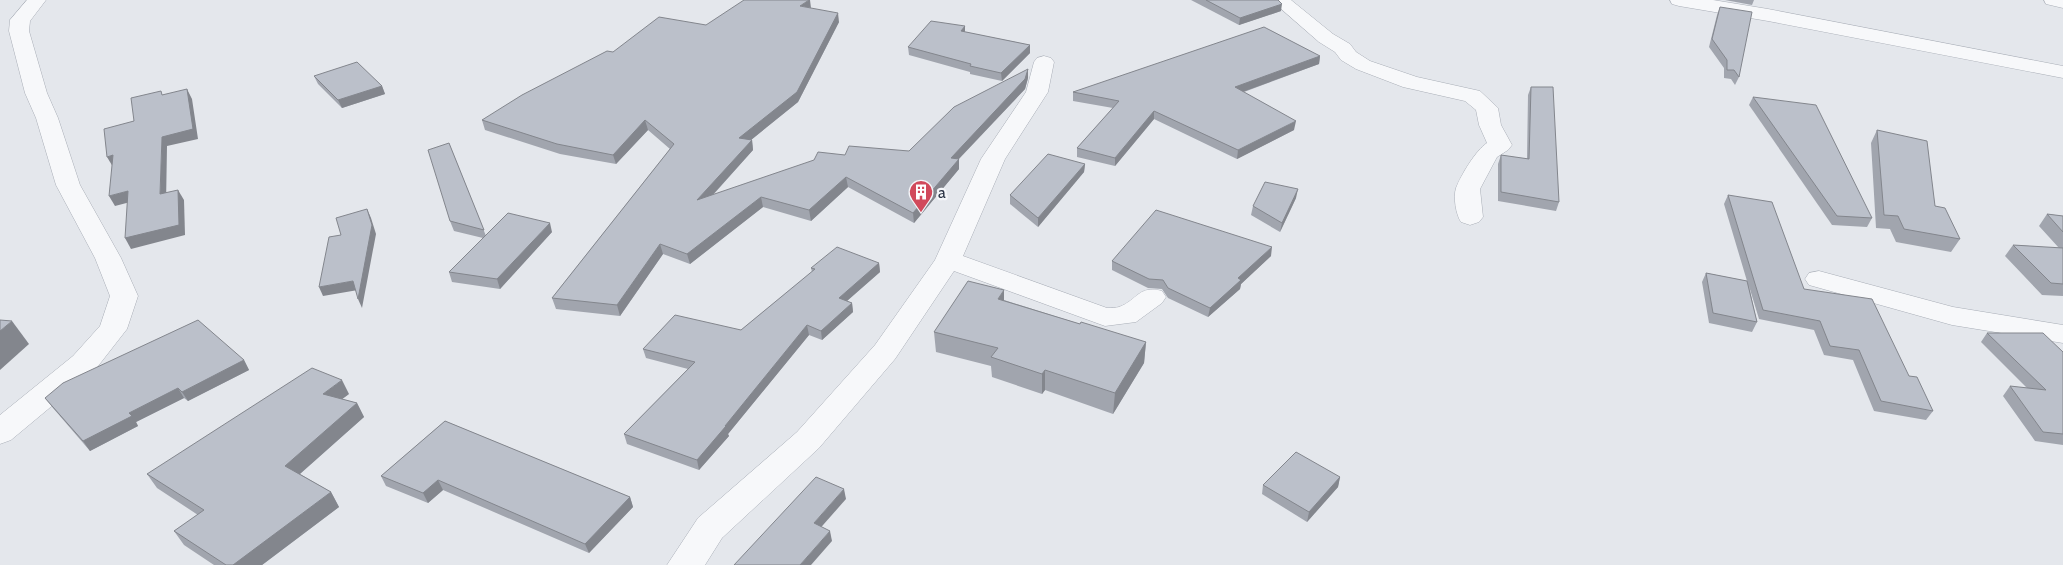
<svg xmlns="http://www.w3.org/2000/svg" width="2063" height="565" font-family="Cabin,sans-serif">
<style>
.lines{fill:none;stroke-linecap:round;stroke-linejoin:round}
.minor-casing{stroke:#a9aeb7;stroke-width:1}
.minor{fill:#f7f8fa;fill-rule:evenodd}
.wall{fill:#a1a5ae}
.shaded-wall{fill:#83868d}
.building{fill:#bbc0ca;stroke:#83868d}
.labels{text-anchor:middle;stroke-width:4.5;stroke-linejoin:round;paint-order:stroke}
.poi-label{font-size:16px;fill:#2b3445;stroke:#f4f6f9;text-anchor:start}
</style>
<rect width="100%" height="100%" fill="#e4e7ec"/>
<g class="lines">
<g class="minor-casing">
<g id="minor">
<polygon points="27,0 46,0 30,21 29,31 47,93 58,118 80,185 121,258 138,296 127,329 95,370 11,440 0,444 0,415 73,356 100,326 110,296 95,258 56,185 36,118 25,93 9,31 10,20"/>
<path d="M1271,0H1291L1333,34L1350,44L1356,52L1370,61L1417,77L1480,91L1498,108L1501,125L1512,145L1508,150L1497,157L1480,189L1483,217L1479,222L1470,225L1461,222C1456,215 1453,197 1456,188C1461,175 1476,150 1487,143L1479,125L1476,110L1465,101L1403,87L1356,69L1341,60L1335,52L1319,42Z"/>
<polygon points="1670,0 1713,0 1768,9 2063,66 2063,78 1768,21 1679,6 1672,4"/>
<polygon points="2044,0 2063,0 2063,8 2046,4"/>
<path d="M1044,56L1051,58L1054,62L1048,92L1005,159L963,256L1107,308C1111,308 1116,308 1119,307C1138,300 1138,285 1162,291L1166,297L1162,303L1136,322L1105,326L954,271L895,359L819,448L722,538L705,565H667L698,518L797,432L875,345L935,260L981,159L1026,92L1034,62L1037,58Z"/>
<polygon points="1819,271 1953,307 2063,325 2063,343 1952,325 1809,285 1805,279 1809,273"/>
</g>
</g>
<use href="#minor" class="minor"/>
</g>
<g class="wall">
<polygon points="1191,0 1278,0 1281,11 1239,25"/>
<polygon points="1725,0 1754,0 1752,5"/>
<polygon points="1720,7 1739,77 1735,85 1731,79 1724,78 1724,68 1709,47 1717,15"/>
<polygon points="839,22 798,102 751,140 752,140 753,150 713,195 845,155 909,151 1028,78 1025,89 959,159 959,169 914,223 848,187 811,221 763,207 690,264 663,254 620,316 556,309 552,298 670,149 648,130 616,164 560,154 485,130 482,120 613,52 706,25"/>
<polygon points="965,26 965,32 1030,45 1030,53 1002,81 970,74 970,72 909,55 908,47"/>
<polygon points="1320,56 1319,64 1244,92 1294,130 1237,159 1154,119 1115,166 1077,157 1077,148 1113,108 1073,101 1073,92"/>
<polygon points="314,76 382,86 385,94 342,108 318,84"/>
<polygon points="1531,87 1559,202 1556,211 1498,201 1498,164 1501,155 1527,159 1528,95"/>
<polygon points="1753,97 1872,218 1867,227 1832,225 1749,105"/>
<polygon points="1877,130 1960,239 1951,252 1896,242 1890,229 1876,228 1871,143"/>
<polygon points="449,143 486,236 552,232 500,289 452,282 449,272 483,238 454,231 450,221"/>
<polygon points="1085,164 1084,172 1038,227 1010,204 1010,195"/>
<polygon points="1728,195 1804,289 1909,376 1933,411 1926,420 1874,411 1853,360 1824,355 1814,330 1759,319 1749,286 1757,322 1752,332 1709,323 1702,282 1706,273 1747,281 1724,204"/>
<polygon points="1296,198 1280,232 1251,215 1253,206"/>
<polygon points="2047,214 2063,216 2063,296 2042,295 2005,256 2013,245 2059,248 2039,226"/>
<polygon points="1271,256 1241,284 1240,289 1208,317 1168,298 1162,289 1148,288 1112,270 1112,261"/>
<polygon points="879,263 880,272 847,301 852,303 853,312 822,340 809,335 728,434 729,436 699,470 627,444 624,434 688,369 646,358 643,349 741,330 812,272 811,268"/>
<polygon points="1004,300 1080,324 1146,342 1144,363 1113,414 1045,390 1042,394 992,377 991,366 936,352 934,332"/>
<polygon points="1987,333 2063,352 2063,445 2035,441 2003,396 2010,386 2027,388 1981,342"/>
<polygon points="244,360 249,370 188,401 184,398 136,422 138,426 90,451 53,408 45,398"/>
<polygon points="349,394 342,399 357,403 364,417 300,474 331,492 339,507 262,565 214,565 184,545 174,531 198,515 157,488 147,474"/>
<polygon points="445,421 630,497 633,507 589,553 443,490 428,503 386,486 381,476"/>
<polygon points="1340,477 1338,487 1307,522 1262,494 1263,485"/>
</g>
<g class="shaded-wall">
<polygon points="809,0 810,0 811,8 800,6"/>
<polygon points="1282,4 1281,11 1239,25 1240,18"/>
<polygon points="838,13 839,22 798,102 741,148 739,138"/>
<polygon points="965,26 965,34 961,31"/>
<polygon points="1030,45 1030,53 1002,81 1001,73"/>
<polygon points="1320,56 1319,64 1234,95 1235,87"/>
<polygon points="1028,69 1028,78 1025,89 951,167 951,158"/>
<polygon points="382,86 385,94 342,108 338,100"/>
<polygon points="187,89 192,99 198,139 167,146 166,204 160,194 162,137"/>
<polygon points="1154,111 1154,119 1115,166 1115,158"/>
<polygon points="645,120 648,130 616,164 613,155"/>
<polygon points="1296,121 1294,130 1237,159 1238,150"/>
<polygon points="752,140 753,150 699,210 697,200"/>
<polygon points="113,155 113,167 107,157"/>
<polygon points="959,159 959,169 914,223 913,213"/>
<polygon points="1085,164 1084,172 1038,227 1038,218"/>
<polygon points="846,177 848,187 811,221 809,210"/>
<polygon points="1298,189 1296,198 1280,232 1282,223"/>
<polygon points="178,190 184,200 185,235 131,249 125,238"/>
<polygon points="128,191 134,201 115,206 109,196"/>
<polygon points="761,197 763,207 690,264 687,254"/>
<polygon points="367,209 371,218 376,234 362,308 358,299"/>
<polygon points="550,223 552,232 500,289 497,279"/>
<polygon points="660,244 663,254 620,316 617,305"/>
<polygon points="1272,247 1271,256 1241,284 1240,289 1208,317 1210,308 1238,278"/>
<polygon points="879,263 880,272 840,307 839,298"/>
<polygon points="353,281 358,290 323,296 319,287"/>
<polygon points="1004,290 1004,310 998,299"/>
<polygon points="852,303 853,312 822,340 821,331"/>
<polygon points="12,321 29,344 0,370 0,331"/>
<polygon points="807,325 809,335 728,434 729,436 699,470 697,460"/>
<polygon points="1146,342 1144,363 1113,414 1115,393"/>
<polygon points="244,360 249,370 188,401 182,392"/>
<polygon points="1045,370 1045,390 1042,394 1042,374"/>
<polygon points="342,380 349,394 330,408 323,394"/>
<polygon points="178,388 184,398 136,422 138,426 90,451 83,441 129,413"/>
<polygon points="357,403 364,417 293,480 285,466"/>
<polygon points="1340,477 1338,487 1307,522 1309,512"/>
<polygon points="438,480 443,490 428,503 423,493"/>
<polygon points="844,489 846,499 816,533 814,523"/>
<polygon points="331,492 339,507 262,565 233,565"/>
<polygon points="630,497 633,507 589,553 585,544"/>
<polygon points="830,531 832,541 811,565 800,565"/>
</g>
<g class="building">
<polygon points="744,0 809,0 800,6 838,13 797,92 739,138 752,140 697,200 814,160 818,152 845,155 849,146 909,151 954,107 1028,69 1025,79 951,158 959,159 913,213 846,177 809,210 761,197 687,254 660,244 617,305 552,298 674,144 645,120 613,155 557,144 482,120 522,95 607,51 613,52 659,17 706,25"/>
<polygon points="1206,0 1278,0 1282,4 1240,18"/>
<polygon points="1720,7 1752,12 1739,77 1734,70 1727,70 1727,60 1712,39"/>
<polygon points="931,21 965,26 961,31 1030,45 1001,73 970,66 971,64 908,47"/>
<polygon points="1264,27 1320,56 1235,87 1296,121 1238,150 1154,111 1115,158 1077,148 1119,101 1073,92"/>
<polygon points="357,62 382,86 338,100 314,76"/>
<polygon points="1531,87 1553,87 1559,202 1501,192 1501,155 1529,159"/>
<polygon points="187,89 193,129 162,137 160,194 178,190 179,225 125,238 128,191 109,196 113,155 107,157 104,129 134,121 131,98 161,91 162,95"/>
<polygon points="1753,97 1816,105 1872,218 1837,216"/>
<polygon points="1877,130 1927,141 1935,206 1945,208 1960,239 1904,229 1898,216 1884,215"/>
<polygon points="449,143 484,230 450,221 428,150"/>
<polygon points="1048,154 1085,164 1038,218 1010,195"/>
<polygon points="1265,182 1298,189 1282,223 1253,206"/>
<polygon points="1728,195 1772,202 1804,289 1872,299 1909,376 1917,377 1933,411 1881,401 1859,350 1830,346 1820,321 1763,310"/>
<polygon points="367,209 372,225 358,299 353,281 319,287 329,237 341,235 336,218"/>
<polygon points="1156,210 1272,247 1238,278 1241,280 1210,308 1168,288 1163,280 1149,279 1112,261"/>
<polygon points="508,213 550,223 497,279 449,272"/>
<polygon points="2047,214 2063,216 2063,232"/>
<polygon points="2013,245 2063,248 2063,284 2051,283"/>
<polygon points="837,247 879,263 839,298 852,303 821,331 807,325 725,426 726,426 697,460 624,434 695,362 643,349 675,315 741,330 815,269 811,268"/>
<polygon points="1706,273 1747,281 1757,322 1713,313"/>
<polygon points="968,281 1004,290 998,299 1080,324 1081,322 1146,342 1115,393 1045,370 1042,374 991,357 998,348 934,332"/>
<polygon points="0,320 12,321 0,331"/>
<polygon points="198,320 244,360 182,392 178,388 129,413 132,416 83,441 45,398 63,383"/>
<polygon points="1987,333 2043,333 2063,352 2063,434 2043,432 2010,386 2046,390"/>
<polygon points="312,368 342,380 323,394 357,403 285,466 331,492 233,565 226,565 174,531 204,510 147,474"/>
<polygon points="445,421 630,497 585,544 438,480 423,493 381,476"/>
<polygon points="1296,452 1340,477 1309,512 1263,485"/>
<polygon points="816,477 844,489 814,523 830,531 800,565 734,565"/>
</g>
<defs>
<g id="building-pin" transform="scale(1.25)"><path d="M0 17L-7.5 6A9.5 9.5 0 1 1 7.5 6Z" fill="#d1495b" stroke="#f4f6f9"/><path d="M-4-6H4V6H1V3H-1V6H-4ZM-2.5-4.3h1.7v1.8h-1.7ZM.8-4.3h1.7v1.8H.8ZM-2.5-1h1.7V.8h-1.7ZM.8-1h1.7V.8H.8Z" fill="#fff"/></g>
</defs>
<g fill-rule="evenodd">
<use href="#building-pin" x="921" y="192"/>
</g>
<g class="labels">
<g class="poi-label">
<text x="938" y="198">a</text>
</g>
</g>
</svg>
